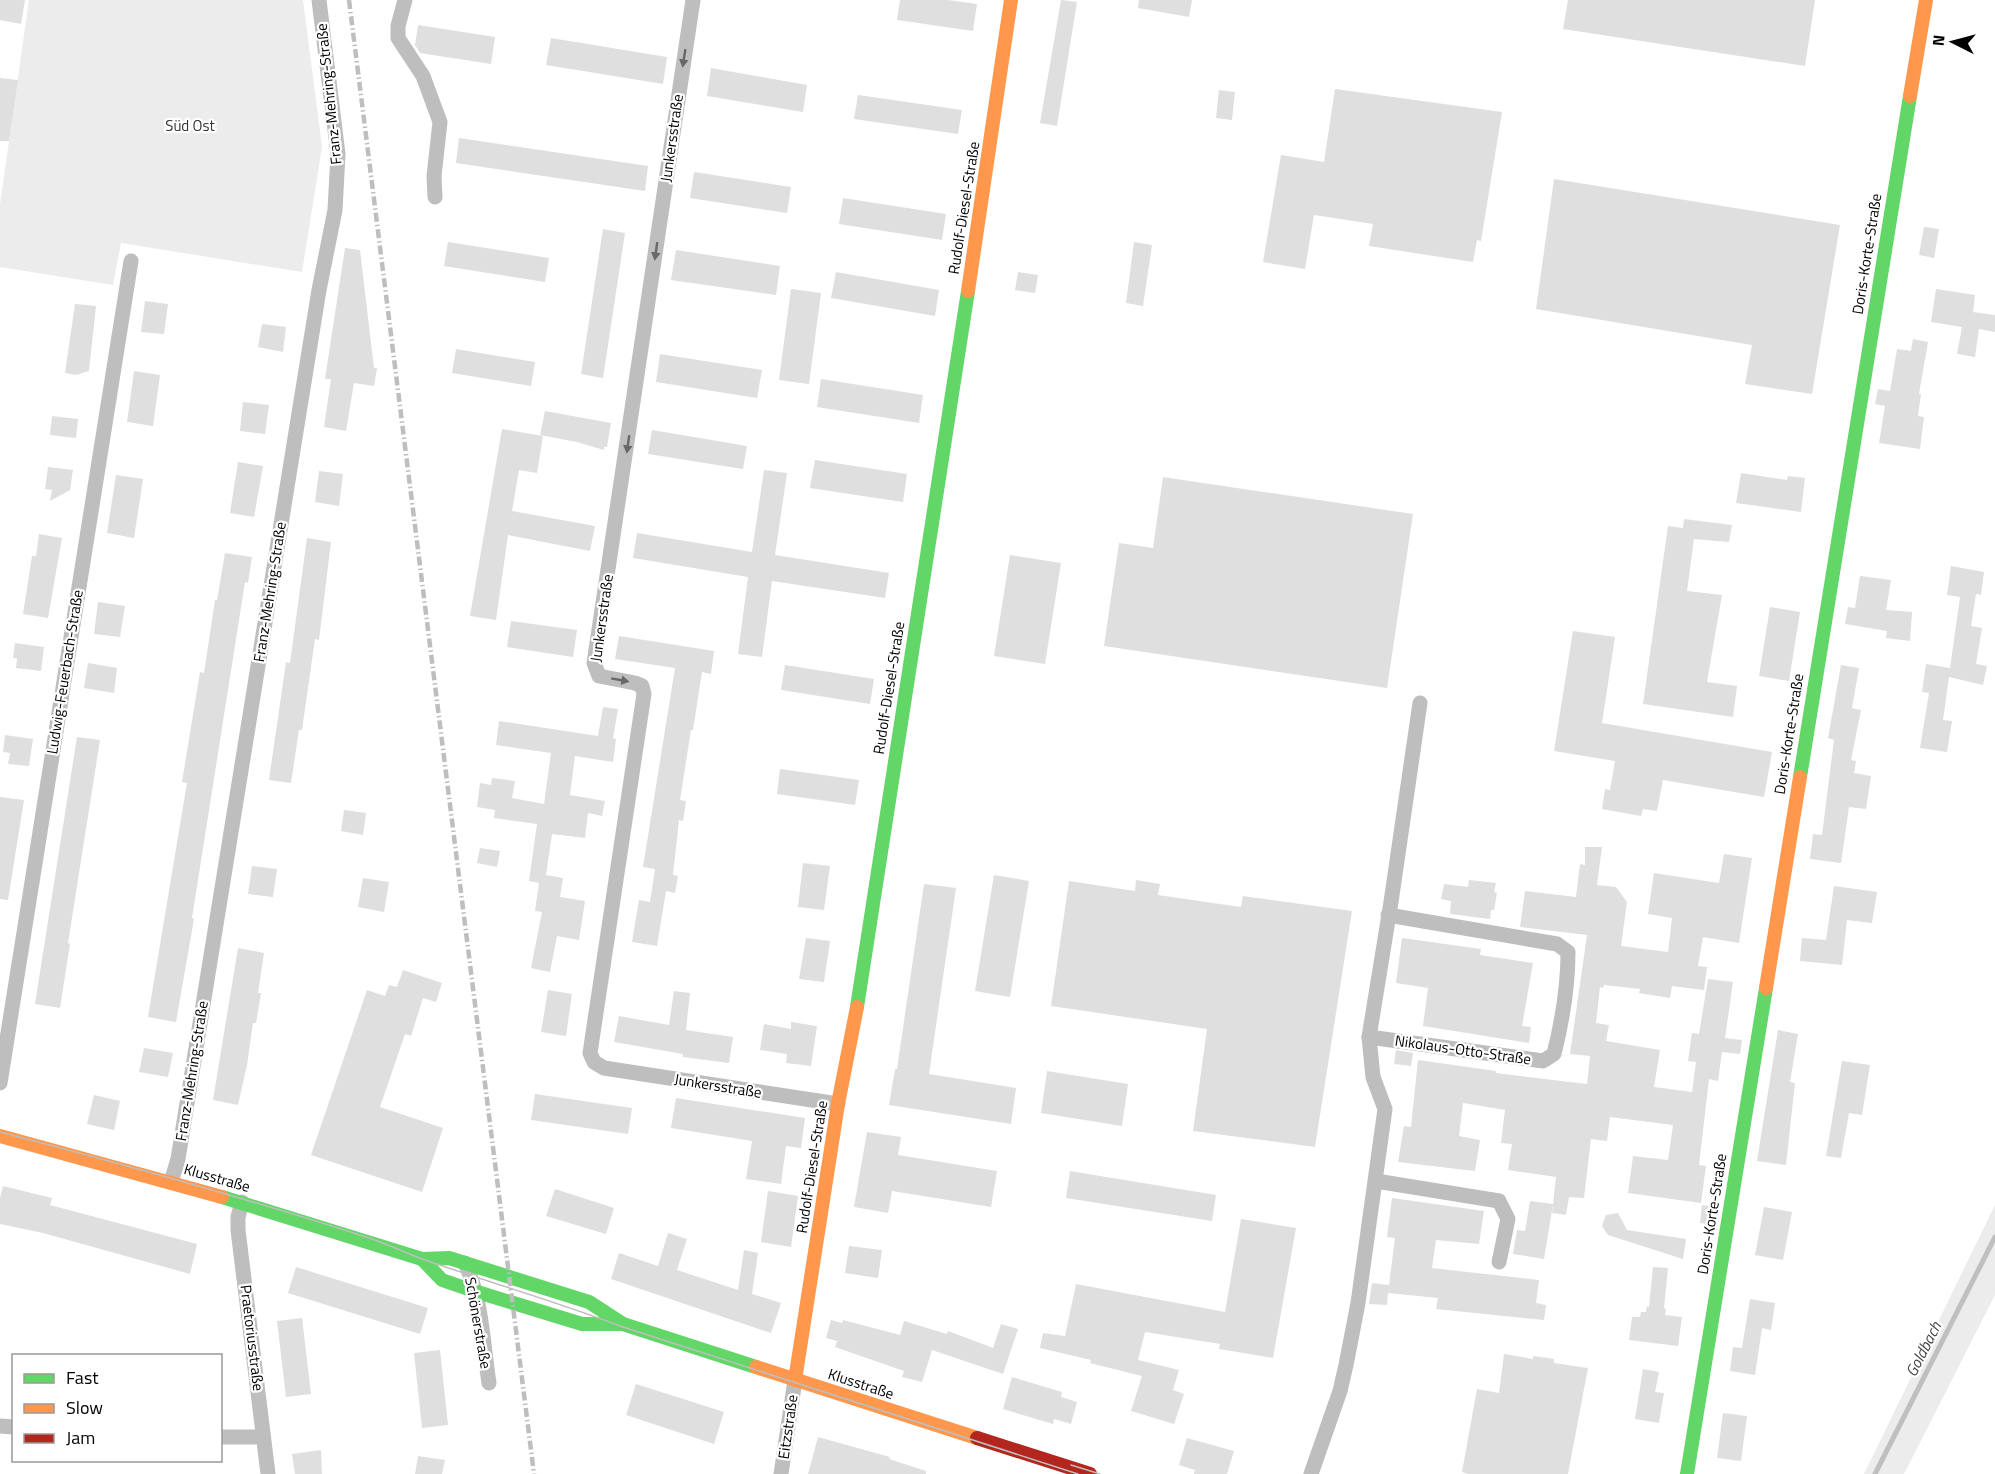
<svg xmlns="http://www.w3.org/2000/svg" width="1995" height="1474" font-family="'Titillium Web',sans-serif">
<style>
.green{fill:#ececec}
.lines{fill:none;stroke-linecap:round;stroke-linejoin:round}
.stream{stroke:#bfbfbf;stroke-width:5}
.building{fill:#dfdfdf}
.street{stroke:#bebebe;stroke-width:15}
.fast{stroke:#63d668;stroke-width:14}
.slow{stroke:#ff974d;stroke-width:14}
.jam{stroke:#b3261e;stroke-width:14}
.tram{stroke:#bebebe;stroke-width:1.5}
.rail{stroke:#bebebe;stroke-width:4.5;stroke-dasharray:9 3 1.5 3;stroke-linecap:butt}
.oneway{fill:#686868}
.labels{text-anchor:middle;stroke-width:4.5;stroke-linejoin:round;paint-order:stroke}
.street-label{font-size:15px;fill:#000;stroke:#fff}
.park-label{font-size:15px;fill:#333;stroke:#fff}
.water-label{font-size:16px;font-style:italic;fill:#444;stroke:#fff}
</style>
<rect width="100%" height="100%" fill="#fff"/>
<g class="green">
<polygon points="29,0 303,0 322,147 302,272 121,243 113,285 0,267 0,204"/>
<polygon points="1995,1205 1995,1295 1904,1474 1864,1474"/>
</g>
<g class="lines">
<polyline class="stream" points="1875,1474 1995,1237"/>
</g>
<g class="building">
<polygon points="0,0 25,0 21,24 0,20"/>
<polygon points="900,0 948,0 977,4 973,31 897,20"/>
<polygon points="1061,0 1077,2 1057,126 1040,123"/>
<polygon points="1139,0 1192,0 1189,17 1138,8"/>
<polygon points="1568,0 1815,0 1805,66 1563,29"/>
<polygon points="418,25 495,37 491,64 420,53 415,45"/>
<polygon points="551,38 667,57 663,84 546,65"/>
<polygon points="711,68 807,85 803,112 707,96"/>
<polygon points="0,78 18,80 9,141 0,141"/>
<polygon points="1335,89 1502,112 1481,241 1477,240 1473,262 1369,246 1373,224 1314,215 1305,269 1263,262 1281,155 1324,162"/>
<polygon points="1219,90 1235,92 1232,120 1216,118"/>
<polygon points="858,95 962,110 958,134 854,119"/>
<polygon points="459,138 648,166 645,191 456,163"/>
<polygon points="694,172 791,187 787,213 690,198"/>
<polygon points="1554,179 1840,225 1812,394 1745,384 1752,345 1536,309"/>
<polygon points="843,198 946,214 942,240 839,224"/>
<polygon points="1924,227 1939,229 1934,258 1919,255"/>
<polygon points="603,229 625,233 603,378 581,374"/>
<polygon points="448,242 549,258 545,282 444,266"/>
<polygon points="1134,242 1152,245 1143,306 1126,303"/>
<polygon points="345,248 360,250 374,368 377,368 374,386 354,383 346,431 324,427 331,379 325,379"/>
<polygon points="676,250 780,266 776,295 671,280"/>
<polygon points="836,272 939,290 935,316 831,298"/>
<polygon points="1018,272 1038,275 1035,293 1015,290"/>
<polygon points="791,289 821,293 809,384 779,380"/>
<polygon points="1936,289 1975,295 1973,312 1995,315 1995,332 1979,329 1975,357 1957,354 1962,327 1931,322"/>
<polygon points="145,301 168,304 164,334 141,332"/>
<polygon points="75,304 96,306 89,371 76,375 65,373"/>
<polygon points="262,324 286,327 283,352 258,347"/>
<polygon points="1913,339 1928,342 1919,394 1921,394 1918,416 1924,417 1920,449 1879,443 1885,406 1875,404 1878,389 1890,391 1897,349 1911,351"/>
<polygon points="456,349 535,362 531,386 452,373"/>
<polygon points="660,354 762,370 757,398 656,382"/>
<polygon points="134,371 160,375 153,426 127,422"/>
<polygon points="821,379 923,395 919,423 817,407"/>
<polygon points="243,402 269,405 265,434 240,431"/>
<polygon points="545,411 611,423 607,447 604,447 604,450 577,442 540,435"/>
<polygon points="52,416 78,419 76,438 50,435"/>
<polygon points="502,429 543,436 537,473 519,470 512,511 595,526 590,551 508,535 496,620 470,616"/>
<polygon points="652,430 747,446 743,469 648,454"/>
<polygon points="815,460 907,474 903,502 810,488"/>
<polygon points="238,462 263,466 254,517 230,513"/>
<polygon points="48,467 73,470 70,490 50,501 52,490 45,489"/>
<polygon points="764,470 787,473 775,555 889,573 885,598 772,581 762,657 738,654 748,577 633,558 637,533 752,552"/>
<polygon points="319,471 343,474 339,506 315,502"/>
<polygon points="1741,473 1787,480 1788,476 1805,478 1801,512 1736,503"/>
<polygon points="116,475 143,479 134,538 107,533"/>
<polygon points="1163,477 1413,514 1387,688 1104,646 1119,543 1153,548"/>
<polygon points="1684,519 1732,525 1729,542 1694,539 1687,591 1722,595 1707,682 1737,686 1733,717 1643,704 1668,526 1683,528"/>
<polygon points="39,534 62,538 48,618 23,614 32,556 36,556"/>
<polygon points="307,538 331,542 319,640 315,639 302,730 299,730 291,783 269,780 286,662 290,663"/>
<polygon points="225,553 252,557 248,583 245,582 192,918 194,919 176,1022 148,1017 187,783 182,782 200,672 204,673 215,600 217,600"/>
<polygon points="1010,555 1061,563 1045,664 994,656"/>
<polygon points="1951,566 1984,572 1981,595 1976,594 1971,626 1982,628 1976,664 1987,666 1983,685 1949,677 1943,720 1952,721 1947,752 1920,748 1929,693 1922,692 1926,664 1950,668 1960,597 1947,595"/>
<polygon points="1860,576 1891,580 1886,610 1912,612 1910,641 1886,638 1887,631 1845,624 1848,607 1855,608"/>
<polygon points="98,602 125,606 120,637 94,634"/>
<polygon points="1770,607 1800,612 1789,681 1759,676"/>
<polygon points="511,621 577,630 573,657 507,647"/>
<polygon points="1573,631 1615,637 1602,723 1772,752 1764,797 1663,780 1657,811 1643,809 1641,816 1602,809 1605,789 1610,790 1615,761 1554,751"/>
<polygon points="619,636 714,651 711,674 702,672 693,730 691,730 680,800 686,801 683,821 679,820 673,875 678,876 675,893 666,891 657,946 632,942 639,900 650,902 655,869 643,867 675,668 615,659"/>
<polygon points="15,643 44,647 41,671 16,668 17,658 13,658"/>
<polygon points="88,663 117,668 114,693 84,688"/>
<polygon points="785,665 874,679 870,704 781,690"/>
<polygon points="1841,665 1859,668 1852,708 1861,710 1851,760 1856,761 1854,773 1871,776 1866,809 1849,807 1841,863 1810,859 1813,834 1822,835 1834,740 1828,738"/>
<polygon points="603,707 618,709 613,738 616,739 613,762 575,756 570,795 605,801 602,816 588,813 585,838 552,834 546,875 563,878 560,897 585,901 579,940 557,936 550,972 531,968 542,912 535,911 539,883 529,881 537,824 494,818 495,810 477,807 480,783 491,785 492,778 515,781 512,798 544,804 551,753 496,745 499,721 598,736"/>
<polygon points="5,735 33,739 29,766 8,764 10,753 3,752"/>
<polygon points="77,737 100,740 68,943 70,944 60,1008 35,1004"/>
<polygon points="780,769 859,780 855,805 777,794"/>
<polygon points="0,797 24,800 8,900 0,899"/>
<polygon points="344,810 366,813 363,835 341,831"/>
<polygon points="1585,847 1602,847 1597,885 1616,887 1627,902 1621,946 1668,952 1672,918 1648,914 1654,873 1719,883 1724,854 1752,858 1739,943 1703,937 1698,966 1707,967 1704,990 1672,986 1670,998 1639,993 1640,989 1604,985 1603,988 1600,987 1596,1023 1609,1025 1606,1041 1660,1050 1654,1087 1692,1092 1696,1062 1688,1061 1692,1033 1699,1034 1708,979 1733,982 1725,1038 1742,1040 1740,1054 1722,1052 1718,1081 1709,1079 1699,1165 1706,1166 1701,1203 1628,1193 1633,1156 1668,1160 1673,1125 1610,1117 1607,1141 1591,1139 1584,1198 1569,1197 1566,1215 1552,1213 1556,1177 1508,1170 1512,1144 1501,1143 1505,1110 1463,1103 1459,1136 1480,1140 1475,1171 1398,1162 1404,1126 1411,1127 1418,1060 1496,1071 1496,1073 1587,1084 1590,1056 1570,1054 1587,935 1520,927 1525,891 1576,897 1580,864 1585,865"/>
<polygon points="480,848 500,851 497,867 477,863"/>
<polygon points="803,863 830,866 824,910 798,907"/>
<polygon points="252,866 277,869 273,897 248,894"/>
<polygon points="994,875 1029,881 1010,997 975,991"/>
<polygon points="363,878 389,882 384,912 358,907"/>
<polygon points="1136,880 1160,884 1158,895 1241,907 1243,896 1352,911 1315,1147 1193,1131 1207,1029 1051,1006 1069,881 1135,891"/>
<polygon points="1469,880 1496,883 1494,892 1497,893 1494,910 1491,910 1490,919 1450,914 1451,901 1441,899 1444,884 1468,887"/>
<polygon points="924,884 956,888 929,1074 1016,1088 1011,1124 889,1105 895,1069 897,1069"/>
<polygon points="1834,886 1877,892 1872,923 1847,920 1842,965 1800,961 1802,938 1826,940"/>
<polygon points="806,938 830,941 824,982 799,979"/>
<polygon points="1402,938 1481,949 1480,955 1533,963 1522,1026 1531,1027 1529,1043 1423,1026 1428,988 1396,983"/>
<polygon points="238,948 264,953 258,993 261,993 256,1023 253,1023 247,1065 238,1105 213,1100"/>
<polygon points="403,970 442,983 436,1002 423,998 411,1036 405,1034 380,1107 443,1128 422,1192 311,1155 367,990 385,996 389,985 397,987"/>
<polygon points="548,990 572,994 566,1036 541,1032"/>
<polygon points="674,991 690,993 686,1030 733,1037 729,1063 683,1057 683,1054 614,1042 619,1016 669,1025"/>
<polygon points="791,1022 817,1026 811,1066 786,1063 787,1054 760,1050 764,1024 791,1029"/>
<polygon points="1778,1030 1798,1034 1790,1082 1795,1083 1786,1165 1757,1161"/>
<polygon points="144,1048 173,1053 168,1077 139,1072"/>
<polygon points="1396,1050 1413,1053 1411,1066 1394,1064"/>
<polygon points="1842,1061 1870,1065 1862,1115 1849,1113 1841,1158 1826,1156"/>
<polygon points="1047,1071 1128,1084 1122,1126 1041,1113"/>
<polygon points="535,1094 632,1108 628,1134 531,1120"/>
<polygon points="94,1095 120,1101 114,1130 87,1124"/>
<polygon points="676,1098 805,1118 801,1148 786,1146 781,1184 746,1179 752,1141 671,1128"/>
<polygon points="867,1132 901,1137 898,1155 997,1171 991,1207 892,1191 888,1213 854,1207"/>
<polygon points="1070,1171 1216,1195 1212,1221 1066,1198"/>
<polygon points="3,1186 52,1198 50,1205 197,1244 190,1274 43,1233 0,1224 0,1198"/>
<polygon points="555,1189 614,1208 606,1234 546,1216"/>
<polygon points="768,1191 798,1196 791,1247 761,1242"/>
<polygon points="1392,1198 1484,1211 1479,1244 1436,1240 1432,1268 1539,1280 1536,1303 1546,1305 1544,1320 1436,1309 1438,1298 1388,1293 1387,1305 1369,1304 1372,1283 1389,1285 1395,1238 1387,1237"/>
<polygon points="1530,1201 1553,1204 1544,1259 1513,1254 1517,1230 1525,1231"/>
<polygon points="1702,1205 1716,1207 1713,1225 1700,1223"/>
<polygon points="1764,1207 1792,1212 1783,1260 1755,1255"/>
<polygon points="1618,1213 1627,1230 1686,1239 1683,1259 1608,1235 1602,1226 1606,1215"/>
<polygon points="1241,1219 1296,1228 1273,1358 1219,1349 1220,1344 1145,1332 1138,1360 1179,1370 1173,1390 1184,1394 1174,1424 1131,1411 1142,1376 1090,1363 1091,1360 1040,1348 1043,1333 1065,1336 1076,1284 1225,1312"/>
<polygon points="668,1233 687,1239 677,1270 738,1290 744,1250 758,1253 752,1294 781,1303 771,1333 611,1279 619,1253 658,1266"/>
<polygon points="849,1246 882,1250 878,1278 845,1273"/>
<polygon points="296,1267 428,1308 420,1334 288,1293"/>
<polygon points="1653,1267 1668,1268 1664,1308 1666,1309 1665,1315 1682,1317 1678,1346 1629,1340 1632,1317 1640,1317 1641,1312 1646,1312 1647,1306 1649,1307"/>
<polygon points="1750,1299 1775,1303 1771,1330 1762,1328 1755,1375 1730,1371 1733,1347 1742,1348"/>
<polygon points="302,1318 311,1394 286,1397 277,1321"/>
<polygon points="831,1320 842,1323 843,1320 900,1335 904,1321 947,1334 948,1331 993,1348 1001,1324 1018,1329 1003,1374 932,1350 922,1382 902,1377 904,1371 835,1347 837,1341 826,1338"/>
<polygon points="440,1350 448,1425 422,1428 414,1353"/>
<polygon points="1504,1354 1533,1359 1533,1356 1554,1359 1554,1363 1588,1368 1568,1474 1468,1474 1462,1472 1477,1389 1499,1393"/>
<polygon points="1643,1369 1659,1372 1655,1392 1664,1393 1659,1423 1635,1419"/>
<polygon points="1012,1377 1062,1392 1061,1397 1077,1402 1071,1424 1054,1419 1053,1424 1003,1409"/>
<polygon points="636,1384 724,1412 714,1444 626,1415"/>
<polygon points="1723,1413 1747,1416 1741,1461 1717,1458"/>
<polygon points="818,1437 890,1457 889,1459 926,1471 926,1474 808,1474"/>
<polygon points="1187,1438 1234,1451 1227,1474 1194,1474 1195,1470 1179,1465"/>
<polygon points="321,1450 322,1474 295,1474 292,1454"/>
<polygon points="418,1456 445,1460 442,1474 415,1474"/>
</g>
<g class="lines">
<g class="street">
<polyline points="405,0 398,26 398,38 423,76 440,122 434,176 435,197"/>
<polyline points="693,0 594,663 599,676 635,683 642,686 644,694 590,1053 594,1062 604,1068 838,1104"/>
<path d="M1369,1037L1543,1061L1554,1054C1562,1022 1568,985 1568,952L1557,944L1388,915"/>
<polyline points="0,1083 131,261"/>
<polyline points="1376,1181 1499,1201 1508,1219 1499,1262"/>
<polyline points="171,1182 178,1159 319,290 335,210 338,154 319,0"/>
<polyline points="242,1202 238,1217 238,1230 268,1474"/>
<path d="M465,1263C482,1299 483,1344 489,1383"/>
<polyline points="0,1426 14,1427"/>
<polyline points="220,1437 263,1437"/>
<polyline points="781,1474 795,1380"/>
<polyline points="1311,1474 1340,1391 1346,1365 1358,1303 1385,1109 1373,1077 1369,1037 1391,902 1420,703"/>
</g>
<g class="fast">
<polyline points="1800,777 1910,96"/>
<polyline points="857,1007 968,291"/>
<polyline points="222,1197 422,1259 449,1258 589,1302 623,1324 756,1367"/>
<polyline points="422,1259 442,1280 474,1291 582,1324 623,1324"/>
<polyline points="1687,1474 1766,988"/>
</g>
<g class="slow">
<polyline points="1910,96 1926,0"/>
<polyline points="968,291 1011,0"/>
<polyline points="1766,988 1800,777"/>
<polyline points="0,1136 222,1197"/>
<polyline points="756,1367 977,1438"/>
<polyline points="795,1380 838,1104 857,1007"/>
</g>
<polyline class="jam" points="977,1438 1090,1474"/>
<g class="tram">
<path d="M0,1132C126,1165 251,1199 375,1240C392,1246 408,1254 425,1260C491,1283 558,1302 623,1327L1078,1474"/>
<polyline points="1071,1465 1100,1474"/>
</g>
<polyline class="rail" points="349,0 534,1474"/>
</g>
<defs><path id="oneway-solid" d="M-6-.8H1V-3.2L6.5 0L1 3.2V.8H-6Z" transform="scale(1.5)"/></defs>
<g class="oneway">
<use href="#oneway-solid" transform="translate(684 58) rotate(99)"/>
<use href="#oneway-solid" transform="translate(656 251) rotate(98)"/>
<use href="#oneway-solid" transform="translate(628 444) rotate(98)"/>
<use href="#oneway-solid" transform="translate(620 680) rotate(10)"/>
</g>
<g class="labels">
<g class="street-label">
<text transform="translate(329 94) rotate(-96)" y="5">Franz-Mehring-Straße</text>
<text transform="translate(672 138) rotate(-82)" y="5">Junkersstraße</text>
<text transform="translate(964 208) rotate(-81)" y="5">Rudolf-Diesel-Straße</text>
<text transform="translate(1867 254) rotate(-81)" y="5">Doris-Korte-Straße</text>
<text transform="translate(270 592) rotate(-81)" y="5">Franz-Mehring-Straße</text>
<text transform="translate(602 618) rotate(-82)" y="5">Junkersstraße</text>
<text transform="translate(65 672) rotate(-81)" y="5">Ludwig-Feuerbach-Straße</text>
<text transform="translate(889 688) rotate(-81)" y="5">Rudolf-Diesel-Straße</text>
<text transform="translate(1789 734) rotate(-81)" y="5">Doris-Korte-Straße</text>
<text transform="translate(1463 1050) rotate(8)" y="5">Nikolaus-Otto-Straße</text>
<text transform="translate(192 1071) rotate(-81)" y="5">Franz-Mehring-Straße</text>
<text transform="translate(718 1086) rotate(9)" y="5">Junkersstraße</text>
<text transform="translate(812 1167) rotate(-81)" y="5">Rudolf-Diesel-Straße</text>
<text transform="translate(217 1178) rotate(16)" y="5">Klusstraße</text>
<text transform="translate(1712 1214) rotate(-81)" y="5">Doris-Korte-Straße</text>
<text transform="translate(478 1323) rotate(80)" y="5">Schönerstraße</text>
<text transform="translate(252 1338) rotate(83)" y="5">Praetoriusstraße</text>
<text transform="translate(861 1384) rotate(18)" y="5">Klusstraße</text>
<text transform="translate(788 1427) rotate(-82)" y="5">Eitzstraße</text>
</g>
<g class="park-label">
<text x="190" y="131">Süd Ost</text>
</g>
<g class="water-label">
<text transform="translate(1923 1349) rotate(-63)" y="6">Goldbach</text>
</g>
</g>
<rect x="12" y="1354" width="210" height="108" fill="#ffffff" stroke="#999999" stroke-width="1.5"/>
<rect x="24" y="1374" width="30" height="9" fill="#63d668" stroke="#999999" stroke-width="1.5"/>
<text x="66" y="1384" font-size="18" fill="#000000">Fast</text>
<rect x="24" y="1404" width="30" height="9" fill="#ff974d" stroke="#999999" stroke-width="1.5"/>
<text x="66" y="1414" font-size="18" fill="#000000">Slow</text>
<rect x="24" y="1434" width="30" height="9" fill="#b3261e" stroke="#999999" stroke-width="1.5"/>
<text x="66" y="1444" font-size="18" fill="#000000">Jam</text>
<g transform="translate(1953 42) rotate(276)" stroke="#ffffff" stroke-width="4.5" paint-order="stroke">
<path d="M0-4.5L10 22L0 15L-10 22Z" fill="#000000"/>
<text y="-9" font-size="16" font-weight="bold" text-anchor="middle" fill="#000000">N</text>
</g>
</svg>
